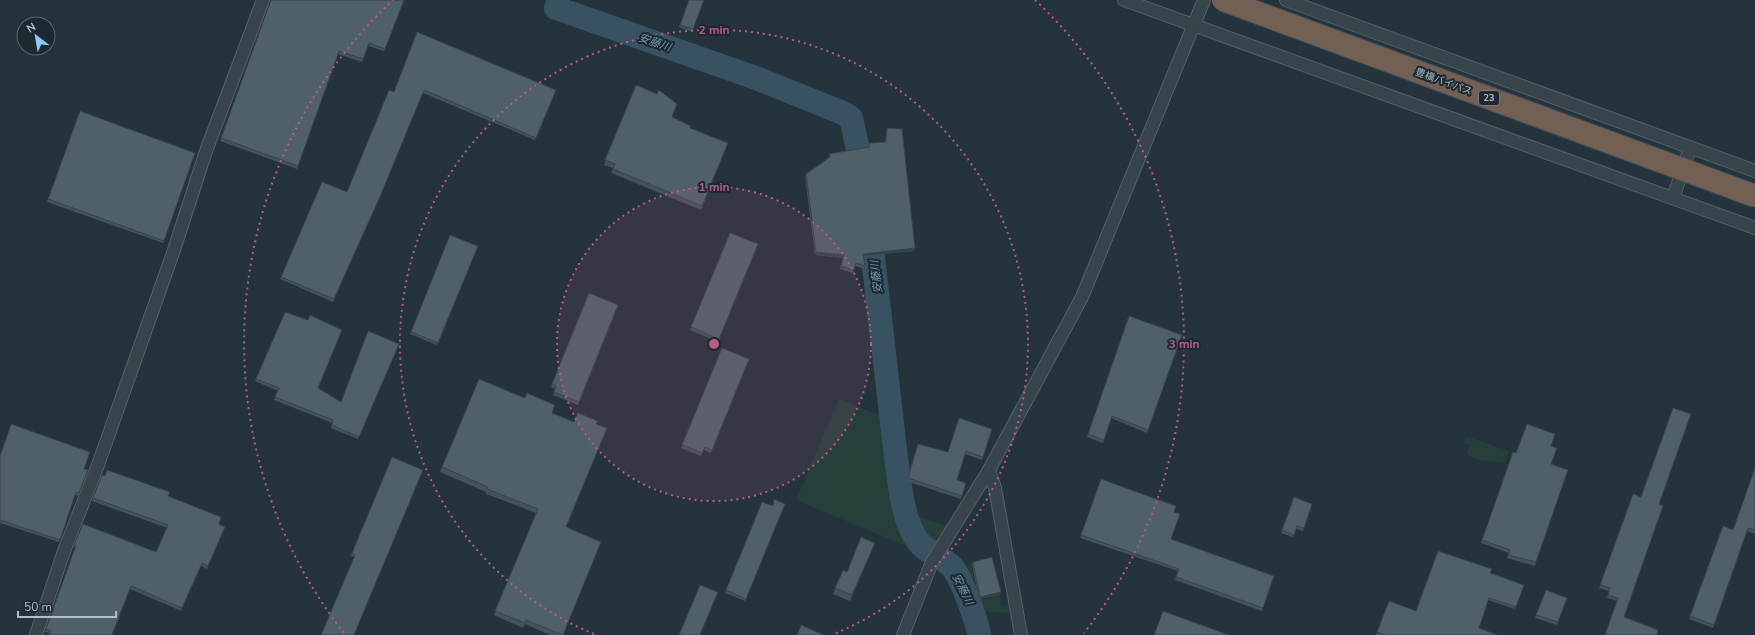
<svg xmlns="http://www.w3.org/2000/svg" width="1755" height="635" font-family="'Nunito Sans','Noto Sans JP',sans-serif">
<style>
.green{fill:#263f3b}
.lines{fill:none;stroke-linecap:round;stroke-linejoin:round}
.river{stroke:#385262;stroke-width:24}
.street-casing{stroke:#55626a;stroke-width:14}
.street{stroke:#37444c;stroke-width:12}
.highway-bridge-casing{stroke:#424f57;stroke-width:24;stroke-linecap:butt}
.highway-bridge{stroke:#726054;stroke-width:22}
.wall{fill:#44535a}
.shaded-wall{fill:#37434a}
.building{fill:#4f6069;stroke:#37434a}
.ring{fill:none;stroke:#bc5b86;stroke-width:2;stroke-dasharray:2 4}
.labels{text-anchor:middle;stroke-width:4;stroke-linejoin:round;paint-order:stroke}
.shield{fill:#1c2931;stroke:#86929a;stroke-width:1}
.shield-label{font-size:9px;font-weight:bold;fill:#b3bfc7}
.street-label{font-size:10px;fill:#b3bfc7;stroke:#1c2931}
.water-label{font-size:11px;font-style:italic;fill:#7496aa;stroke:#1c2931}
.centre{fill:#bc5b86;stroke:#1c2931;stroke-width:2}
.ring-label{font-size:12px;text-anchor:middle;font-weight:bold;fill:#bc5b86;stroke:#1c2931;stroke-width:4;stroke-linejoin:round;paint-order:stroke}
</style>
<rect width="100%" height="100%" fill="#24333c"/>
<g class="green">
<path d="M839,399L881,416C886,460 891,501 908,542L903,545L796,500Z"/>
<path d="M1466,436L1509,451L1505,463C1495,461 1473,463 1467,453L1469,445L1464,443Z"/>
<polygon points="911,514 947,526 933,550 923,542"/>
<polygon points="971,565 979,600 1000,596 1001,606 1007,605 1010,613 980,612 956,567"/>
</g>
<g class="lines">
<g class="river">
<polyline points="558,3 556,8 756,78 843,113 851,118 865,181"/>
<path d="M869,223L897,466C901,491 903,519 917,540C925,552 942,556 952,567C961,577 977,621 979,635"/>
</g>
<g class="street-casing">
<g id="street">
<polyline points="1124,0 1755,228"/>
<polyline points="1286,0 1755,171"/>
<polyline points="1673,198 1690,148"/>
<polyline points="989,470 995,488 1021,635"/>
<polyline points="36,635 64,551 98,465 174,250 206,151 263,0"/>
<polyline points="903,635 932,562 989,470 1082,297 1204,0"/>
</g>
</g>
<use href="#street" class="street"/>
<g class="highway-bridge-casing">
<polyline id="highway-bridge" points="1223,0 1755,196"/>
</g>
<use href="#highway-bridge" class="highway-bridge"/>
</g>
<g class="wall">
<polygon points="271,0 404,0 384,51 368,46 362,62 338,54 297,169 220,141"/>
<polygon points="689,0 704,0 692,32 679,27"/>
<polygon points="417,32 556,90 535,140 423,93 333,302 280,279 322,182 347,192 394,92"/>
<polygon points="636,85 672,117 690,128 728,143 701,210 611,173 613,168 604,165"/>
<polygon points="80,111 164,241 163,243 47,202"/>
<polygon points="887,128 915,248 914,251 864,256 865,266 864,269 855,266 853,273 840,269 843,258 815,255 805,177 806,174 829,158 829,154 868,147 869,143 885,142 886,131"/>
<polygon points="730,233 758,244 718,342 690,330"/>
<polygon points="450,235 478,246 437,345 410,334"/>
<polygon points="589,293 618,305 578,405 553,395 555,389 551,387"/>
<polygon points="285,312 318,388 341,402 399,344 358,439 331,428 332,423 274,400 278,391 255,381"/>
<polygon points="1129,316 1182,335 1147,433 1111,418 1103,443 1087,437"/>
<polygon points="722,348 749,359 711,453 704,450 701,456 681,448"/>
<polygon points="552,413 566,527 563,635 550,635 525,624 523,628 494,615 536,513 486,494 486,492 440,472 442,467"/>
<polygon points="992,429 982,460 965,454 957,480 966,483 961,499 906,481 918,444 948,452"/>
<polygon points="1551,446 1551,464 1536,562 1535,566 1507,558 1509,553 1481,543 1513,452 1516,453"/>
<polygon points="0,456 88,470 78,496 75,495 59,542 0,523"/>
<polygon points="1755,468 1755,534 1747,531 1713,628 1689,619 1723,526 1733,530"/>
<polygon points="423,470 354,557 351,556 352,553"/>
<polygon points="102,475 168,496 219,524 225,527 207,569 201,566 181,611 130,589 50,633 45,632 75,548 73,547 83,524 156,552 167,528 92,501"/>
<polygon points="1101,479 1174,512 1171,539 1274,576 1262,611 1175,580 1178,571 1080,538"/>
<polygon points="1633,494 1659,504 1624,617 1605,635 1617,601 1607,598 1609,591 1599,588"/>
<polygon points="1294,497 1312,504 1303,531 1296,529 1292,537 1281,533"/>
<polygon points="774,499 785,504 745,601 725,593 762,502 773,506"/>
<polygon points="875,543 850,601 833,594 835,588 847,572"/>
<polygon points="973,562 1001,592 1000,595 979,599 972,564"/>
<polygon points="1490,573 1524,585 1515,609 1488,600 1479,628 1497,635 1376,635 1389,601 1416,611"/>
<polygon points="1546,590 1567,598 1557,625 1535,618"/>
</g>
<g class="shaded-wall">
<polygon points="915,248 914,251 862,256 863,254"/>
<polygon points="816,252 844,255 843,258 815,255"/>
<polygon points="1001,592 1000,595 979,599 980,597"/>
</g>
<g class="building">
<polygon points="271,0 404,0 385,49 369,43 363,59 339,51 298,166 221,138"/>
<polygon points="689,0 704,0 693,29 680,25"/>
<polygon points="417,32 556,90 536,138 424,90 379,199 334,299 281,277 322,182 347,192 389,90 394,92"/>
<polygon points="636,85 657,94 659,90 677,104 672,117 691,126 690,128 728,143 702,206 613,169 615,164 605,160"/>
<polygon points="80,111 195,153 164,241 48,199"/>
<polygon points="887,128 902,129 915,248 863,254 865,266 856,263 854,270 841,266 844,255 816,252 806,174 830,157 829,154 869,147 869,143 886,142"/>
<polygon points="730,233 758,244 719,339 691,327"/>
<polygon points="450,235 478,246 438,343 411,332"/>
<polygon points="589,293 618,305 579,402 554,392 556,386 552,384"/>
<polygon points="285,312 308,320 310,315 342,330 318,388 341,402 368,331 399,344 359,437 332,425 333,420 275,397 279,388 256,379"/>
<polygon points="1129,316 1182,335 1148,430 1112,416 1104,440 1088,434"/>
<polygon points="722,348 749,359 712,450 705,447 702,453 682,445"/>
<polygon points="479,379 525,398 527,393 555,405 552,413 574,422 578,413 598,421 596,424 607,428 566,527 601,542 563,635 526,620 525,623 495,611 538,509 487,489 488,487 442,467"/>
<polygon points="1673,408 1691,414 1659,504 1663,506 1624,617 1658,630 1657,635 1605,635 1618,598 1608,595 1610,588 1600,585 1633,494 1641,497"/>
<polygon points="959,418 992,429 983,457 966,451 957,480 966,483 962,496 908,478 918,444 948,452"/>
<polygon points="11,424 90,452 84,469 88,470 79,493 76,492 60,540 0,520 0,456"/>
<polygon points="1527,424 1555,434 1551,446 1557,448 1551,464 1568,470 1536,562 1508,555 1510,550 1482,540 1513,452 1516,453"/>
<polygon points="392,457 423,470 354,635 321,635 355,555 352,553"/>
<polygon points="1755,468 1755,530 1748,528 1714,625 1690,616 1723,526 1733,530"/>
<polygon points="107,470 170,492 168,496 221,517 219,524 225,527 208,566 202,563 182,608 131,586 112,635 49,635 51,631 46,629 76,545 74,545 83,524 156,552 168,525 93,498 102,475 105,476"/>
<polygon points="1101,479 1176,506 1174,512 1180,514 1171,539 1274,576 1263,608 1176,577 1179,569 1081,535"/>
<polygon points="1294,497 1312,504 1304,528 1297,526 1294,535 1282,530"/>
<polygon points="774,499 785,504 746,599 726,590 762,502 773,506"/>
<polygon points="861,537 875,543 852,595 835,588 843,570 847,572"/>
<polygon points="1438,551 1492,569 1490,573 1524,585 1516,607 1489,598 1479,628 1497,635 1385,635 1377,632 1389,601 1416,611"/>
<polygon points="992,557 1001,592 980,597 973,562"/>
<polygon points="700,585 718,592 700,635 679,635"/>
<polygon points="1546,590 1567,598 1558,622 1536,615"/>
<polygon points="1163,611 1229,635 1154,635"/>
<polygon points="801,625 824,635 797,635"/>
</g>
<circle cx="714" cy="344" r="157" fill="#bc5b86" fill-opacity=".12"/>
<g class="ring">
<circle cx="714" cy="344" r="157"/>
<path d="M594 634A314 314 0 1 1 834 634"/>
<path d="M344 633A470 470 0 0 1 393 0M1035 0A470 470 0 0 1 1084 633"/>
</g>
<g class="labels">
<rect class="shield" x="1479" y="91" width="20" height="14" rx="3"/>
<g class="shield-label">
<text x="1489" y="101">23</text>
</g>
<g class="street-label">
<text transform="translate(1444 81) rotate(20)" y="4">豊橋バイパス</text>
</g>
<g class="water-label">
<text transform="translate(655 42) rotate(19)" y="4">安藤川</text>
<text transform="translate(876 277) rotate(-97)" y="4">安藤川</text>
<text transform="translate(963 589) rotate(64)" y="4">安藤川</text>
</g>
</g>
<circle cx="714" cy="344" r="6" class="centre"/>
<g class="ring-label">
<text x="714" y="34">2 min</text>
<text x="714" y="191">1 min</text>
<text x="1184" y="348">3 min</text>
</g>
<g transform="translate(36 36) rotate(329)"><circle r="19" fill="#1c2931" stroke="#58656d"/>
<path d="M0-3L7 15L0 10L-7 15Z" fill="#8acaf5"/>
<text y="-6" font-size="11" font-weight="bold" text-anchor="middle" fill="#b3bfc7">N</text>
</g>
<path d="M18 611v6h98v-6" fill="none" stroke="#b3bfc7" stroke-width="2"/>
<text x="24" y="611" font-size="12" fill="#b3bfc7" stroke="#1c2931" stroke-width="3" paint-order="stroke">50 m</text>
</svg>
